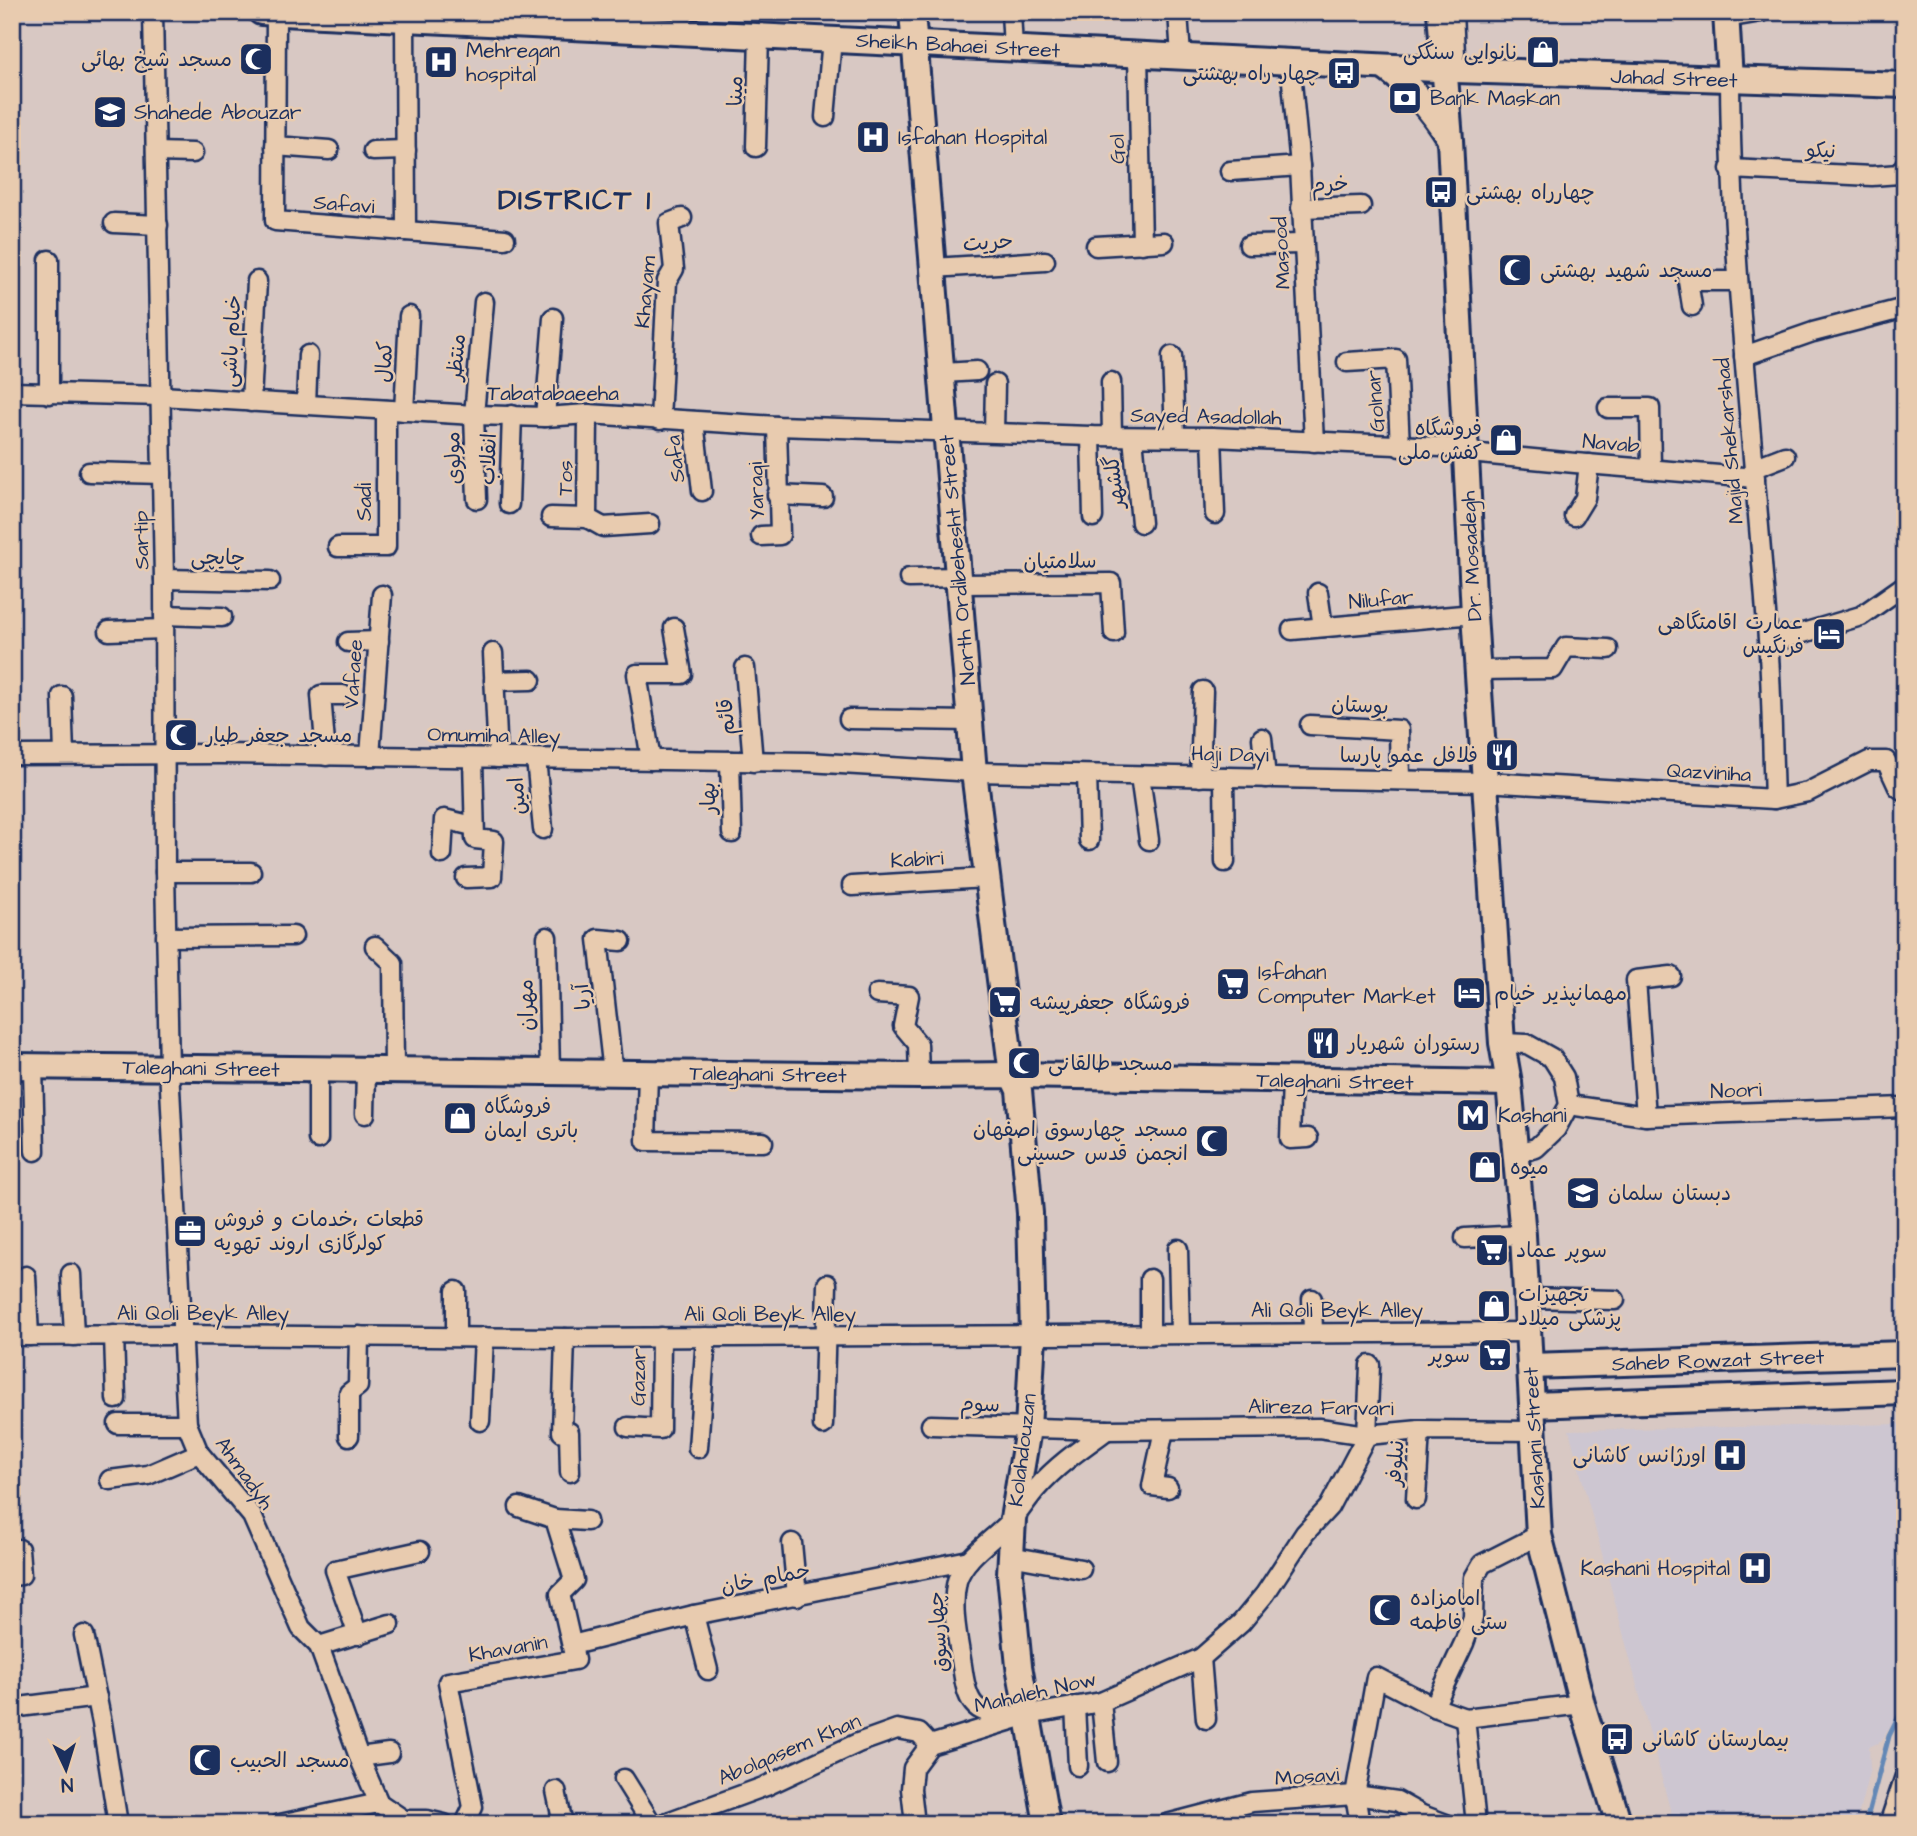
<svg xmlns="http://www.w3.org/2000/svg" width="1917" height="1836" font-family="'Architects Daughter','Playpen Sans Arabic',sans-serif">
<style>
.built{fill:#cdc6d1}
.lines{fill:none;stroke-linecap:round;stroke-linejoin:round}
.stream{stroke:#6488b6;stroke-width:5}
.street-casing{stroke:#1b2f5e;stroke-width:23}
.secondary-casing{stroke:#1b2f5e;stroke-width:30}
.street{stroke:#e8cbaf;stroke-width:18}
.secondary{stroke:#e8cbaf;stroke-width:24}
.labels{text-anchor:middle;stroke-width:5;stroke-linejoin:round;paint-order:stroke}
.street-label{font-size:21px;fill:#1b2f5e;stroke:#e8cbaf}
.poi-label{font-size:21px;fill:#1b2f5e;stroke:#e8cbaf;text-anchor:start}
.district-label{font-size:28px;font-weight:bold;letter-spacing:2px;fill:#1b2f5e;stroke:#e8cbaf}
</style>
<rect width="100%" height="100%" fill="#d8c8c3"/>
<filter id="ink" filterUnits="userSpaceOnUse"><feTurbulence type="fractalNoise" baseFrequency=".0143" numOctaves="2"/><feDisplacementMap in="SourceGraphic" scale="14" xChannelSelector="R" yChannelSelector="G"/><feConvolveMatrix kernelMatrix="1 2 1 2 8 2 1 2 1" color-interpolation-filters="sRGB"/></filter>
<g filter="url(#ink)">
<polygon class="built" points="1905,1424 1905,1705 1880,1742 1869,1747 1870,1769 1856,1824 1674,1824 1569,1430"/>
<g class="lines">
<polyline class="stream" points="1867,1818 1889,1736 1905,1704"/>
<g class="street-casing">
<g id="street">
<polyline points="153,12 164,579 165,872 169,1068 187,1424 199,1453 252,1516 301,1628 319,1646 359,1757 379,1803 404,1820 404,1824"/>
<polyline points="1011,12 1013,48"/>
<polyline points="1178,12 1181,56"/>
<polyline points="1453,12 1455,54"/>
<polyline points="276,13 275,221 406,231 405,19"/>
<polyline points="1726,18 1761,12"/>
<polyline points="1138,54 1142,244"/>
<polyline points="1290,61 1300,166 1314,442"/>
<path d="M1730,80C1731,268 1755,453 1768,640C1772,693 1772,746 1774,799"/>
<polyline points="825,117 832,39"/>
<polyline points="275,146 329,150"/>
<polyline points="756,147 759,36"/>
<polyline points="373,151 406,150"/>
<polyline points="156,152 193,153"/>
<polyline points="1730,169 1872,176 1899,174 1905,165"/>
<polyline points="1230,171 1300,166"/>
<polyline points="1301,208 1361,206"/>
<polyline points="114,223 158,225"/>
<polyline points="406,231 505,239"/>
<polyline points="1249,245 1303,244"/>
<polyline points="1096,246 1164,242"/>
<polyline points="933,268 1045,261"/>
<polyline points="1692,306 1688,281 1738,281"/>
<polyline points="1172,356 1175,436"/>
<polyline points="1744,356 1813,332 1905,308"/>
<polyline points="1347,362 1396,359 1400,447"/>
<polyline points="943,373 977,371"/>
<polyline points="1111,382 1112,436"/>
<polyline points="12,392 161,396 474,415 545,417 588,414 777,426 1091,436 1212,437 1465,448 1480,454 1575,463 1755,478"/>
<polyline points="49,394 49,260"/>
<polyline points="251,402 257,281"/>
<polyline points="306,404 308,355"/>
<polyline points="1608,408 1650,408 1651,469"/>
<polyline points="404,411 409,316"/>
<polyline points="588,414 587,518 603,527 650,524"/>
<polyline points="545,417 553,318"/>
<polyline points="660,420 667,281 674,269 669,223 682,218"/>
<polyline points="694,421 702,491"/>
<polyline points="994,432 995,384"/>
<polyline points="1091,436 1093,517"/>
<polyline points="1133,437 1141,523"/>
<polyline points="1212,437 1215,514"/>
<polyline points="1754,468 1785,456"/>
<polyline points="89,472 162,474"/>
<polyline points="777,495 823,497"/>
<polyline points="477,499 474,415 484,302"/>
<polyline points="509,504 512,415"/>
<polyline points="1574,516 1585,498 1589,464"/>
<polyline points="551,517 587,518"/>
<polyline points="761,536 780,535 777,426"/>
<polyline points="338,547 386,547 386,410"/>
<polyline points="909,578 959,577"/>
<polyline points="164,579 270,581"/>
<polyline points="959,584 1111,583 1114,633"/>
<polyline points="1318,593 1323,627"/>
<polyline points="164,615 222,617"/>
<polyline points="1292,630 1474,614"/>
<polyline points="109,631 163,629"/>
<polyline points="348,642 379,641"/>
<polyline points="1769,643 1861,616 1905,585"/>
<polyline points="493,653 498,758"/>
<polyline points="745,668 753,762"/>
<polyline points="1478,670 1553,669 1566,647 1608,649"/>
<polyline points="494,681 531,680"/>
<polyline points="62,696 64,754"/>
<polyline points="849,719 970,721"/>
<polyline points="1310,725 1399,730 1400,780"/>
<polyline points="1262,738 1266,778"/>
<polyline points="12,755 221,754 808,762 974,772 1485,782 1774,799 1808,792 1869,761 1886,761 1898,787 1905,792"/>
<polyline points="326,756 321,695 343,695"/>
<polyline points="370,756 382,595"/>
<polyline points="536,759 543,829"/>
<polyline points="651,760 637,674 682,674 674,628"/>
<polyline points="730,761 732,833"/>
<polyline points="1087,775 1089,840"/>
<polyline points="1140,776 1149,840"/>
<polyline points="1200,777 1203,691"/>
<polyline points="1224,777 1225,862"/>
<polyline points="442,854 444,819 473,826"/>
<polyline points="165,872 251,872"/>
<polyline points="466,878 492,877 494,841 475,839 473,758"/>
<polyline points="852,886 986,878"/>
<polyline points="166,937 293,936"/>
<polyline points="547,937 550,1072"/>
<polyline points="375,946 393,963 394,1070"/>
<polyline points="877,994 909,996 903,1026 918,1044 919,1076"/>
<polyline points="1502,1043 1527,1044 1552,1058 1564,1077 1569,1105 1556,1129 1536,1148 1516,1153"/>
<polyline points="33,1066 35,1151"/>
<polyline points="318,1069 318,1139"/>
<polyline points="613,1073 598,939 621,941"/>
<polyline points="648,1073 646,1141 763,1142"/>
<polyline points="1292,1080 1290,1139 1308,1138"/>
<polyline points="1569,1105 1646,1116 1905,1107"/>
<polyline points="365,1114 366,1070"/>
<polyline points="1646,1116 1636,980 1671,976"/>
<polyline points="1465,1238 1523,1235"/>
<polyline points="1178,1249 1180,1334"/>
<polyline points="71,1274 74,1336"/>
<polyline points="26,1276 29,1336"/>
<polyline points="1527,1298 1615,1300"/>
<polyline points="1312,1299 1313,1332"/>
<polyline points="114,1335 116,1399"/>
<polyline points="1150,1335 1150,1279"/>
<polyline points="12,1336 182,1335 565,1338 1528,1332"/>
<polyline points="456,1336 456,1291"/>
<polyline points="565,1338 562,1432 569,1432 570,1472"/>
<polyline points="480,1421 484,1337"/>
<polyline points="118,1424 187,1424"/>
<polyline points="823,1425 827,1284"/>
<polyline points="931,1425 1107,1430 1319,1428 1367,1435 1420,1430 1534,1431"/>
<polyline points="628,1427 660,1429 661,1337"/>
<polyline points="1164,1430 1152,1486 1168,1488"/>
<polyline points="349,1436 349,1393 358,1386 359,1336"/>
<polyline points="698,1448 706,1337"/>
<polyline points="110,1480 148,1475 199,1453"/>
<polyline points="1416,1499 1420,1430"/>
<polyline points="555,1519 587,1521"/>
<polyline points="792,1543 797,1596"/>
<polyline points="1010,1556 1081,1569"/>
<polyline points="12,1576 21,1575 19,1549"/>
<polyline points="694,1615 708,1670"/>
<polyline points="84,1635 102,1723 118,1824"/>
<polyline points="358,1635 335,1570 420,1551"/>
<polyline points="572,1645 694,1615 969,1560"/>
<polyline points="319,1646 390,1624"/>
<polyline points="1201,1658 1206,1719"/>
<polyline points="1101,1702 1107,1762"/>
<polyline points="1075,1706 1078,1766"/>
<polyline points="1434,1707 1464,1643 1473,1618 1474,1578 1482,1564 1539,1535"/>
<polyline points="12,1708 97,1697"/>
<path d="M1011,1715C976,1715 968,1706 963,1672C959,1643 950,1610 957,1581C964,1557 993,1540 1010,1522C1020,1512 1027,1499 1037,1488C1057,1465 1082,1448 1107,1430"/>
<polyline points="1465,1718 1476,1824"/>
<polyline points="359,1757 389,1753"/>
<polyline points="624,1779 652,1824"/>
<polyline points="556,1791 563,1824"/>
<polyline points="404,1820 427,1820 444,1824"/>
<polyline points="280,1824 379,1803"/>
<polyline points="465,1824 473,1807 448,1682 575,1660 560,1594 574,1580 555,1519 519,1507"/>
<polyline points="662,1824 766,1786 858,1743 897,1729 919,1733 930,1745"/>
<polyline points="915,1824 911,1789 913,1768 930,1745 1028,1715 1101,1702 1201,1658 1241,1623 1265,1594 1305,1533 1329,1507 1367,1435 1370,1365"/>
<polyline points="1167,1824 1252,1802 1355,1795 1397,1801 1422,1815 1446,1824"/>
<polyline points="1360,1824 1355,1795 1376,1677 1434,1707 1465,1718 1582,1704"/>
<polyline points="1889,1824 1905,1776"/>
</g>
</g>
<g class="secondary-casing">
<g id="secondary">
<polyline points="261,12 1456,70 1905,85"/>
<polyline points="912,12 974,772 1012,1075 1019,1090 1030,1213 1033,1335 1028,1429 1013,1519 1010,1574 1019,1666 1047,1824"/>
<polyline points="1440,12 1450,140 1474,614 1502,1043 1509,1083 1523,1235 1539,1535 1582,1704 1619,1824"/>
<polyline points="1726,12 1730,80"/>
<path d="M1384,67C1411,86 1432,110 1449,138"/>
<polyline points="12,1066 919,1076 1012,1075 1509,1083"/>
<polyline points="1530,1366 1905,1354"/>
<polyline points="1532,1405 1905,1392"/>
</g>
</g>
<use href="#street" class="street"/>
<use href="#secondary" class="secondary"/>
</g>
</g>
<defs>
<g id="shop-square" transform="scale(1.75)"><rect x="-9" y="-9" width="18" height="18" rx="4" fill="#1b2f5e" stroke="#e8cbaf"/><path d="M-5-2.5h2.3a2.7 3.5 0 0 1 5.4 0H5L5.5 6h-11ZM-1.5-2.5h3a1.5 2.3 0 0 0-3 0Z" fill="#fff"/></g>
<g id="mosque-square" transform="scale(1.75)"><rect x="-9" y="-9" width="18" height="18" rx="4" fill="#1b2f5e" stroke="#e8cbaf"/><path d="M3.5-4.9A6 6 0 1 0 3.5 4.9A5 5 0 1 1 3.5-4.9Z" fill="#fff"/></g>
<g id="hospital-square" transform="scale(1.75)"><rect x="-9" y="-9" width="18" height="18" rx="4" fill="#1b2f5e" stroke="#e8cbaf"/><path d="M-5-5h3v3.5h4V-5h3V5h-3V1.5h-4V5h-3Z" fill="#fff"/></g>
<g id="bus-square" transform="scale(1.75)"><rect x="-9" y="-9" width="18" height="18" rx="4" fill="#1b2f5e" stroke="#e8cbaf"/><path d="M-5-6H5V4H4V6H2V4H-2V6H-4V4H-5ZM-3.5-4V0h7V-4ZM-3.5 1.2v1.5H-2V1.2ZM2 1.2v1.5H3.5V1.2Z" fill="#fff"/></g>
<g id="bank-square" transform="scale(1.75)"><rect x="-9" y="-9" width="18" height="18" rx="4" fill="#1b2f5e" stroke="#e8cbaf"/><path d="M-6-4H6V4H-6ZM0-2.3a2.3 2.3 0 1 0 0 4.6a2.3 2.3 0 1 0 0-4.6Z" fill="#fff"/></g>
<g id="school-square" transform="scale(1.75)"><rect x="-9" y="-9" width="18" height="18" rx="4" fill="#1b2f5e" stroke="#e8cbaf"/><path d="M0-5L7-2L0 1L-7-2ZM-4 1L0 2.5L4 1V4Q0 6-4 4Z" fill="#fff"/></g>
<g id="hotel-square" transform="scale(1.75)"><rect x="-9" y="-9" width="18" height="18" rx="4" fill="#1b2f5e" stroke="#e8cbaf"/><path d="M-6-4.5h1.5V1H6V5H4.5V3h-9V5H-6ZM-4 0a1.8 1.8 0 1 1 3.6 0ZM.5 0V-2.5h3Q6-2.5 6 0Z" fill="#fff"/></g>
<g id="restaurant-square" transform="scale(1.75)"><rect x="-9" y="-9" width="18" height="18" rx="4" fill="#1b2f5e" stroke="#e8cbaf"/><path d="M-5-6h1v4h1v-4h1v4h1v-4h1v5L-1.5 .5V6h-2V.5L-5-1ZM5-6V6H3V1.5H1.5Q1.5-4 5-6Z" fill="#fff"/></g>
<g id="supermarket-square" transform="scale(1.75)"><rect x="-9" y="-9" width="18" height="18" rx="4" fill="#1b2f5e" stroke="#e8cbaf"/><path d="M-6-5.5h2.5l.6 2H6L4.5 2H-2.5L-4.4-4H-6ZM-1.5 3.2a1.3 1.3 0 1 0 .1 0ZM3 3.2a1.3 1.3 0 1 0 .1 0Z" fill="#fff"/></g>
<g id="metro-square" transform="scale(1.75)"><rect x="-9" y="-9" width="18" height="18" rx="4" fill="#1b2f5e" stroke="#e8cbaf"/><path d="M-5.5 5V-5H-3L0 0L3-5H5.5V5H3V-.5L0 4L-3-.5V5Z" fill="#fff"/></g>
<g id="office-square" transform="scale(1.75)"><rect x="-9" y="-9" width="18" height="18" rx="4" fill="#1b2f5e" stroke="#e8cbaf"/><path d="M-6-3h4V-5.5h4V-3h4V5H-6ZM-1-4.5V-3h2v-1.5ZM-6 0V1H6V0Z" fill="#fff"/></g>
</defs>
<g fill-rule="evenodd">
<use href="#shop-square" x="1543" y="52"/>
<use href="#mosque-square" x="256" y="59"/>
<use href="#hospital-square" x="441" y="62"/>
<use href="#bus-square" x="1344" y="73"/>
<use href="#bank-square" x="1405" y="98"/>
<use href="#school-square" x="110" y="112"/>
<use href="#hospital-square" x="873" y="137"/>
<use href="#bus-square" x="1441" y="192"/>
<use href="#mosque-square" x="1515" y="270"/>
<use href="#shop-square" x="1506" y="440"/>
<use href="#hotel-square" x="1829" y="634"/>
<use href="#mosque-square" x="181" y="735"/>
<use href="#restaurant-square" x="1502" y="755"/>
<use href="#supermarket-square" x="1233" y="984"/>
<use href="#hotel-square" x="1469" y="993"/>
<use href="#supermarket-square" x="1005" y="1002"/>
<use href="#restaurant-square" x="1323" y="1043"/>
<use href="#mosque-square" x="1024" y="1063"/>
<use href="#metro-square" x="1473" y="1115"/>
<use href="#shop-square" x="460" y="1118"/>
<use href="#mosque-square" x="1212" y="1141"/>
<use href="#shop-square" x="1485" y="1167"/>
<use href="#school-square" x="1583" y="1193"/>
<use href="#office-square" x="190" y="1231"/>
<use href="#supermarket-square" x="1492" y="1250"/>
<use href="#shop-square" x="1494" y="1306"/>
<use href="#supermarket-square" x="1495" y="1355"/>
<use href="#hospital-square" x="1730" y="1455"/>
<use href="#hospital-square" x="1755" y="1568"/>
<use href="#mosque-square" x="1385" y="1610"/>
<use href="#bus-square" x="1617" y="1739"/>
<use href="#mosque-square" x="205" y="1760"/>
</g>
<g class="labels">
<g class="street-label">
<text transform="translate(958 45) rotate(3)" y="7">Sheikh Bahaei Street</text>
<text transform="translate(1674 78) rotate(2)" y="7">Jahad Street</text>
<text transform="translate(735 91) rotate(-89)" y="7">مینا</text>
<text transform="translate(1117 149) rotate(-91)" y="7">Gol</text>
<text transform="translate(1821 150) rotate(3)" y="7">نیکو</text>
<text transform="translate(1330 184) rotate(-3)" y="7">خرم</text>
<text transform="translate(344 204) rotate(4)" y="7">Safavi</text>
<text transform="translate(988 242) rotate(-4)" y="7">حریت</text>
<text transform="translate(1281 253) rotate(-93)" y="7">Masood</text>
<text transform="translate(645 292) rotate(-85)" y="7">Khayam</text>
<text transform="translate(231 341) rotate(-87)" y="7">خیام باشی</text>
<text transform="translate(456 357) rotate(-85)" y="7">منتظر</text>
<text transform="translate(384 362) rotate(-87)" y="7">کمال</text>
<text x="553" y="400">Tabatabaeeha</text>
<text transform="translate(1375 401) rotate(-94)" y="7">Golnar</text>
<text transform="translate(1206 416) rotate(1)" y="7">Sayed Asadollah</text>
<text transform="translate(1729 441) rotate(-95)" y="7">Majid Shekarshad</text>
<text transform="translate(1611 443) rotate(5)" y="7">Navab</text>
<text transform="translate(453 458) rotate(-92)" y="7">مولوی</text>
<text transform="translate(488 459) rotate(-88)" y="7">انقلاب</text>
<text transform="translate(675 459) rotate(-96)" y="7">Safa</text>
<text transform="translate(565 478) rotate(-89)" y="7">Tos</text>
<text transform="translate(1114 482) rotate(-96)" y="7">گلشهر</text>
<text transform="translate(756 491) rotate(-92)" y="7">Yaraqi</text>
<text transform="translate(364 502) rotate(-90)" y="7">Sadi</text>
<text transform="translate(141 540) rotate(-91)" y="7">Sartip</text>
<text transform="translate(1471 556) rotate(-93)" y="7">Dr. Mosadegh</text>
<text transform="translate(218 557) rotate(1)" y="7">چایچی</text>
<text transform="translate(957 560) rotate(-95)" y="7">North Ordibehesht Street</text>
<text transform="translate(1060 561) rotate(-1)" y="7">سلامتیان</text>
<text transform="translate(1381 599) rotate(-5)" y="7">Nilufar</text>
<text transform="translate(353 674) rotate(-86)" y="7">Vafaee</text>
<text transform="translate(1360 705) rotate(3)" y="7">بوستان</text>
<text transform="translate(726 717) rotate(-95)" y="7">قائم</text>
<text transform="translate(494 735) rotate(1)" y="7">Omumiha Alley</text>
<text transform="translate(1230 754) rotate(1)" y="7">Haji Dayi</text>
<text transform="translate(1709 772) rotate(3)" y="7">Qazviniha</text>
<text transform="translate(517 796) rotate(-95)" y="7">امین</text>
<text transform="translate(708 798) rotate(-92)" y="7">بهار</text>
<text transform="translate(917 859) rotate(-3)" y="7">Kabiri</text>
<text transform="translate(582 997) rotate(-96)" y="7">آریا</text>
<text transform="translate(526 1005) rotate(-91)" y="7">مهران</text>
<text transform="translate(201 1068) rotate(1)" y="7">Taleghani Street</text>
<text transform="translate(768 1074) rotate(1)" y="7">Taleghani Street</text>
<text transform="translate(1335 1081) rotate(1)" y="7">Taleghani Street</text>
<text transform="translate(1736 1090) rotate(-2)" y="7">Noori</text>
<text x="1337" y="1317">Ali Qoli Beyk Alley</text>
<text x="203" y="1320">Ali Qoli Beyk Alley</text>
<text x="770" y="1321">Ali Qoli Beyk Alley</text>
<text transform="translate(1718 1360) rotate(-2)" y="7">Saheb Rowzat Street</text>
<text transform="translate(638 1377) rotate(-89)" y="7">Gazar</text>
<text transform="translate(980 1404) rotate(2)" y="7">سوم</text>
<text transform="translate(1321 1407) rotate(1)" y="7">Alireza Farvari</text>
<text transform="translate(1534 1438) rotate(-93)" y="7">Kashani Street</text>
<text transform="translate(1022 1450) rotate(-83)" y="7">Kolahdouzan</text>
<text transform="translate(1395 1463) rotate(-86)" y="7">نیلوفر</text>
<text transform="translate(245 1473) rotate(54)" y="7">Ahmadyh</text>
<text transform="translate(765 1578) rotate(-11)" y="7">حمام خان</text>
<text transform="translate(938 1632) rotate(-94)" y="7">چهارسوق</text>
<text transform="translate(508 1648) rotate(-10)" y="7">Khavanin</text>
<text transform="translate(1035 1692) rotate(-13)" y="7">Mahaleh Now</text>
<text transform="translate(789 1749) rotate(-23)" y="7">Abolqasem Khan</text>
<text transform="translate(1307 1776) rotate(-4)" y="7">Mosavi</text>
</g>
<g class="poi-label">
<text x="466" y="57">Mehregan<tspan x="466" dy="24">hospital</tspan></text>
<text x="1518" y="59" text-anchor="end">نانوایی سنگکی</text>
<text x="232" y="66" text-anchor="end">مسجد شیخ بهائی</text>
<text x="1320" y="80" text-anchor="end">چهار راه بهشتی</text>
<text x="1430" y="105">Bank Maskan</text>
<text x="134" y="119">Shahede Abouzar</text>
<text x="898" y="144">Isfahan Hospital</text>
<text x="1466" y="199">چهارراه بهشتی</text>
<text x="1540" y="277">مسجد شهید بهشتی</text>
<text x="1482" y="435" text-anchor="end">فروشگاه<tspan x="1482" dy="24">کفش ملی</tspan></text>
<text x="1804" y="629" text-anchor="end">عمارت اقامتگاهی<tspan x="1804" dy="24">فرنگیس</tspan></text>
<text x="206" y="742">مسجد جعفر طیار</text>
<text x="1478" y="762" text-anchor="end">فلافل عمو پارسا</text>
<text x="1258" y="979">Isfahan<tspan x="1258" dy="24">Computer Market</tspan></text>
<text x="1494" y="1000">مهمانپذیر خیام</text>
<text x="1030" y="1009">فروشگاه جعفرپیشه</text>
<text x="1348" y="1050">رستوران شهریار</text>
<text x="1048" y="1070">مسجد طالقانی</text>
<text x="484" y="1113">فروشگاه<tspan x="484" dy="24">باتری ایمان</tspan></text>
<text x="1498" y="1122">Kashani</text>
<text x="1188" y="1136" text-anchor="end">مسجد چهارسوق اصفهان<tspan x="1188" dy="24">انجمن قدس حسینی</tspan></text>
<text x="1510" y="1174">میوه</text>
<text x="1608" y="1200">دبستان سلمان</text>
<text x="214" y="1226">قطعات ،خدمات و فروش<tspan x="214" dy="24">کولرگازی اروند تهویه</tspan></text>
<text x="1516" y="1257">سوپر عماد</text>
<text x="1518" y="1301">تجهیزات<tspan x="1518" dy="24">پزشکی میلاد</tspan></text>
<text x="1470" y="1362" text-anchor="end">سوپر</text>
<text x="1706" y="1462" text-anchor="end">اورژانس کاشانی</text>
<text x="1730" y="1575" text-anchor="end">Kashani Hospital</text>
<text x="1410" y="1605">امامزاده<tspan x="1410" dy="24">ستی فاطمه</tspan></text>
<text x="1642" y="1746">بیمارستان کاشانی</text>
<text x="230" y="1767">مسجد الحبیب</text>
</g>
<g class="district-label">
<text x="575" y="209">DISTRICT 1</text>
</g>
</g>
<rect width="1917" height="1836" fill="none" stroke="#e8cbaf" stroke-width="42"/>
<rect x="21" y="21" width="1875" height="1794" fill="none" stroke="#1b2f5e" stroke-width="2.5" filter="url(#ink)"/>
<g transform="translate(66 1769) rotate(176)" stroke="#e8cbaf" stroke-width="5" paint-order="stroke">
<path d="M0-5L12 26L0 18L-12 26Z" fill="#1b2f5e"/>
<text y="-10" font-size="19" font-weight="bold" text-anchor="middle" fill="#1b2f5e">N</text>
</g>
</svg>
